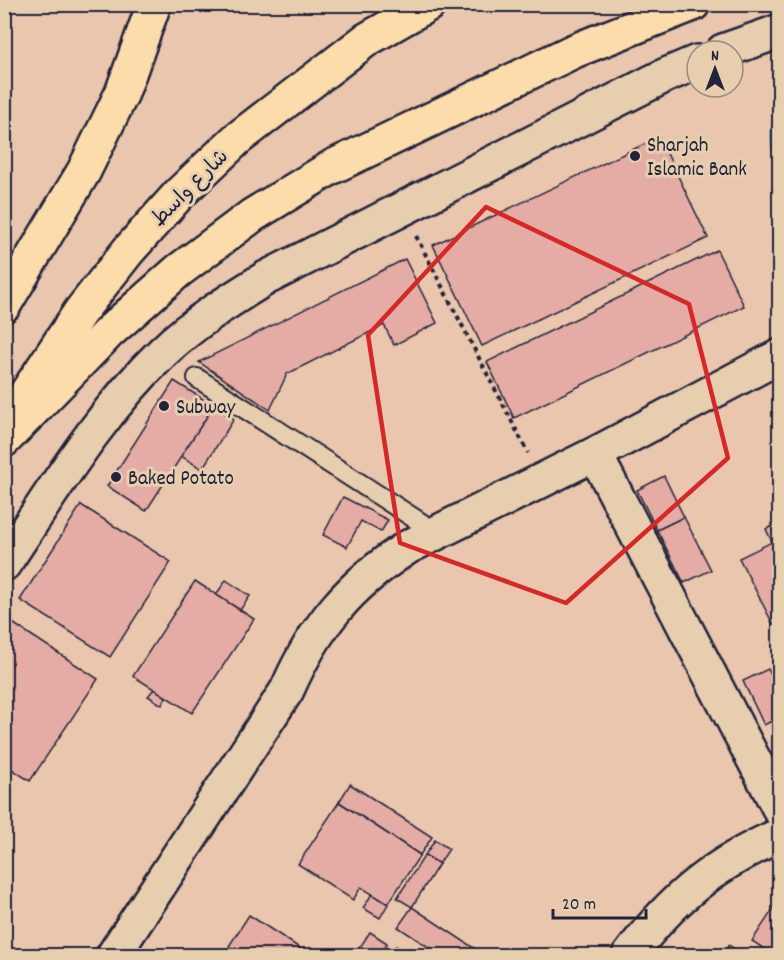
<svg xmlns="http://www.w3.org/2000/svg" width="784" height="960" font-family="Dekko,'Playpen Sans Arabic',sans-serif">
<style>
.water{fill:#84d6dd;stroke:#5d8e9c;stroke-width:1.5}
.building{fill:#e5aca5;stroke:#22223b;stroke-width:1.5}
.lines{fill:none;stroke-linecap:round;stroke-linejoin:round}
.service-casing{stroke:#22223b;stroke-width:22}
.minor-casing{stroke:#22223b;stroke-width:38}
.primary-casing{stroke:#22223b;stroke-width:38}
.motorway-casing{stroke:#22223b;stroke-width:38}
.path{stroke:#22223b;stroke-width:4;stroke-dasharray:4.5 4.5;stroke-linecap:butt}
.service{stroke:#e7ceaf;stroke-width:18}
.minor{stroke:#e7ceaf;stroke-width:33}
.primary{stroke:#fddcac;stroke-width:33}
.motorway{stroke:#fddcac;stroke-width:33}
.marked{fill:none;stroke:#d62828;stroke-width:4.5;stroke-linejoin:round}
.poi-dot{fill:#22223b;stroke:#e7ceaf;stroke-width:2}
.labels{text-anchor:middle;stroke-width:6;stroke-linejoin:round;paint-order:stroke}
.poi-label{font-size:21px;fill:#22223b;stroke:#e7ceaf;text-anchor:start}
.street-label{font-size:21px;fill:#22223b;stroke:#e7ceaf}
</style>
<rect width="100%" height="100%" fill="#e9c6ad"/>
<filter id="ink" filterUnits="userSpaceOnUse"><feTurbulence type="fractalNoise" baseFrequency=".0167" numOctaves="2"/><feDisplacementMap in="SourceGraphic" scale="12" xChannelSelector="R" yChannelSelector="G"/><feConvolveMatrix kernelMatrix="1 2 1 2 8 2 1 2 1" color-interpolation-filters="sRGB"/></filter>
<g filter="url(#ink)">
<path class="water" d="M779,98V169C767,147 771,120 779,98Z"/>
<g class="building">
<polygon points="659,137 708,238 482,346 433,245"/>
<polygon points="717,250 744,306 514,418 487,362"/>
<polygon points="405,259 437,323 394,345 384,325 287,374 270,410 199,362"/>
<polygon points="174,381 214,406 146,511 107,486"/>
<polygon points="214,406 234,419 202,469 181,456"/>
<polygon points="664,476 684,517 657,530 637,490"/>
<polygon points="343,497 388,520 381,532 361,521 347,547 323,535"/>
<polygon points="81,505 171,562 110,657 20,600"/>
<polygon points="684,517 711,570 684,583 657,530"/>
<polygon points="780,522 780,621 773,624 739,558 772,542 766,529"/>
<polygon points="226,580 250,596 240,610 216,595"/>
<polygon points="195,581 254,619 192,713 133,676"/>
<polygon points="11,622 98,679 30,781 4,764 4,632"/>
<polygon points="768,669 780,692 780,717 764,725 743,681"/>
<polygon points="154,689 166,697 162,705 148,696"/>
<polygon points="350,784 432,837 420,855 339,802"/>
<polygon points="339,802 420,855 388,904 361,887 353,900 298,864"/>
<polygon points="435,840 449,849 439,864 425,855"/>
<polygon points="425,855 439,864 412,907 397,898"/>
<polygon points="372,894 388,904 380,918 363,908"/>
<polygon points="780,899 780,947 774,955 752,941"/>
<polygon points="412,907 486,956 442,956 398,927"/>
<polygon points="249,915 312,956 243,956 229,946"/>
<polygon points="370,932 387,943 379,956 354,956"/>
<polygon points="729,945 744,956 722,956"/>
<polygon points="396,946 410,956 389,956"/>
</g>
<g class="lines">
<g class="service-casing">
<polyline id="service" points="197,378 437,533"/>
</g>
<g class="minor-casing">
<g id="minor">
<polyline points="723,51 780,31"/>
<polyline points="595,454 780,810"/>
<path d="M4,564C53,491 99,414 163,352C193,323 230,300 266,278L664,76L697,62"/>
<path d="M113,956L287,690C315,626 349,585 408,547L595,454L780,356"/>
<path d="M629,956C672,898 714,864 780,835"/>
</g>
</g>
<g class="primary-casing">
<g id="primary">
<polyline points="4,305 84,171 122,93 154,4"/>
<polyline points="4,427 80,312 128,251 180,193 237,139 366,40 429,4"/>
</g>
</g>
<g class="motorway-casing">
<polyline id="motorway" points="4,440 109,332 178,271 253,215 332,167 574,51 693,4"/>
</g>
<polyline class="path" points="416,236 528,453"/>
<use href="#service" class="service"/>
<use href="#minor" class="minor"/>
<use href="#primary" class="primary"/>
<use href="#motorway" class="motorway"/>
</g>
</g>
<path class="marked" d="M486,207L689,304L728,458L566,603L400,543L368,335Z"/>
<g class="poi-dot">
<circle cx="635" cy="156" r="6"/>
<circle cx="164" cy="406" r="6"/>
<circle cx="116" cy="477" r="6"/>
</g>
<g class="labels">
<g class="poi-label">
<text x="647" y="151">Sharjah<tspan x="647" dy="24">Islamic Bank</tspan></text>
<text x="176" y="413">Subway</text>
<text x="128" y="484">Baked Potato</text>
</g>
<g class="street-label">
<text transform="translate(189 187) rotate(-45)" y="7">شارع واسط</text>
</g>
</g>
<rect width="784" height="960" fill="none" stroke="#e7ceaf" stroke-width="24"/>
<rect x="12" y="12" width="760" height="936" fill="none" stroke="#22223b" stroke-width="2" filter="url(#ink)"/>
<g transform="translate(715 69)"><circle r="28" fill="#e7ceaf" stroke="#988981" stroke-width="1.5"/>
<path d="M0-4.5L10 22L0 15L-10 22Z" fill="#22223b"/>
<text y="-9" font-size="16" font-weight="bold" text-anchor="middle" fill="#22223b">N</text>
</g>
<path d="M553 909v9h93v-9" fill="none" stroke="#22223b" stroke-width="3"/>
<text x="562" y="909" font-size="18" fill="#22223b" stroke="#e7ceaf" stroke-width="4.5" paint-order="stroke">20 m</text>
</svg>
